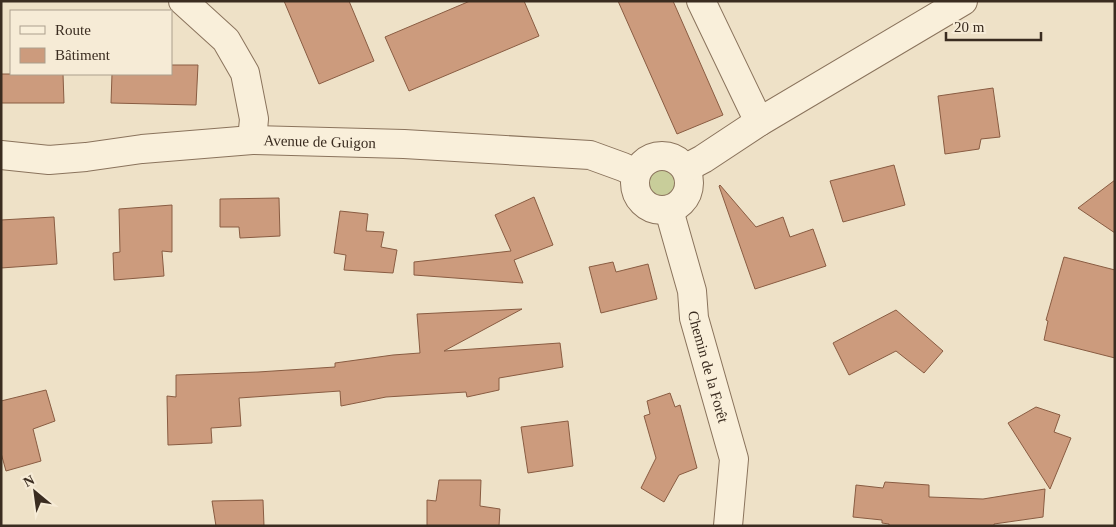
<svg xmlns="http://www.w3.org/2000/svg" width="1116" height="527" font-family="Georgia,serif">
<style>
.green{fill:#c8cd9a}
.building{fill:#cc9b7d;stroke:#895c42}
.lines{fill:none;stroke-linecap:round;stroke-linejoin:round}
.minor-casing{stroke:#8a735c;stroke-width:30}
.tertiary-casing{stroke:#8a735c;stroke-width:30}
.minor{stroke:#f9efda;stroke-width:28}
.tertiary{stroke:#f9efda;stroke-width:28}
.labels{text-anchor:middle;stroke-width:4.5;stroke-linejoin:round;paint-order:stroke}
.street-label{font-size:15px;fill:#3a2c20;stroke:#f6ebd6}
</style>
<rect width="100%" height="100%" fill="#eee1c7"/>
<circle class="green" cx="662" cy="183" r="27"/>
<g class="building">
<polygon points="284,1 349,1 374,61 319,84"/>
<polygon points="470,1 524,1 539,36 409,91 385,37"/>
<polygon points="618,1 673,1 723,115 677,134"/>
<polygon points="171,65 198,65 196,105 111,103 112,74 171,74"/>
<polygon points="1,74 63,74 64,103 1,103"/>
<polygon points="993,88 1000,137 981,139 979,149 945,154 938,96"/>
<polygon points="894,165 905,205 843,222 830,181"/>
<polygon points="1115,180 1115,233 1078,208"/>
<polygon points="720,185 756,227 783,217 790,237 813,229 826,266 755,289 719,186"/>
<polygon points="534,197 553,245 514,260 523,283 414,275 414,262 511,251 495,215"/>
<polygon points="279,198 280,236 240,238 239,227 220,227 220,199"/>
<polygon points="172,205 172,252 162,251 164,276 114,280 113,253 120,252 119,209"/>
<polygon points="340,211 368,214 366,231 384,232 381,247 397,250 393,273 344,270 346,255 334,253"/>
<polygon points="54,217 57,264 1,268 1,220"/>
<polygon points="1064,257 1115,270 1115,358 1044,340 1048,321 1046,320"/>
<polygon points="613,262 616,272 648,264 657,299 601,313 589,267"/>
<polygon points="522,309 444,351 560,343 563,367 499,378 499,390 467,397 466,392 386,397 341,406 340,391 239,398 241,426 211,428 212,443 168,445 167,396 176,397 176,375 258,372 335,367 335,363 393,355 420,353 417,314"/>
<polygon points="896,310 943,351 924,373 896,351 849,375 833,343"/>
<polygon points="46,390 55,421 33,429 41,461 6,471 1,453 1,401"/>
<polygon points="670,393 675,407 680,405 697,468 679,475 664,502 641,488 656,458 644,416 650,414 647,401"/>
<polygon points="1036,407 1060,415 1054,432 1071,438 1050,489 1008,423"/>
<polygon points="568,421 573,466 528,473 521,427"/>
<polygon points="439,480 481,480 480,506 500,509 499,526 427,526 427,500 436,501"/>
<polygon points="885,482 929,485 929,497 983,499 1045,489 1043,517 994,524 994,526 889,526 889,524 882,523 882,520 853,517 856,485 883,488"/>
<polygon points="263,500 264,526 216,526 212,501"/>
</g>
<g class="lines">
<g class="minor-casing">
<g id="minor">
<polyline points="183,1 226,40 245,73 254,119 252,140"/>
<polyline points="701,1 759,122"/>
<path id="s1" d="M669,210L692,291L694,318L734,459L728,526"/>
</g>
</g>
<g class="tertiary-casing">
<g id="tertiary">
<path id="s2" d="M1,155L49,160L86,157L142,149L252,140L404,144L590,155L623,167L636,173"/>
<circle cx="662" cy="183" r="27"/>
<polyline points="686,168 703,159 759,122 963,1"/>
</g>
</g>
<use href="#minor" class="minor"/>
<use href="#tertiary" class="tertiary"/>
</g>
<g class="labels">
<g class="street-label">
<text dy="5" stroke="none"><textPath href="#s2" startOffset="320">Avenue de Guigon</textPath></text>
<text dy="5" stroke="none"><textPath href="#s1" startOffset="162">Chemin de la Forêt</textPath></text>
</g>
</g>
<rect width="1116" height="527" fill="none" stroke="#3a2c20" stroke-width="5"/>
<rect x="10" y="10" width="162" height="65" fill="#f6ebd6" stroke="#ab9f8d"/>
<rect x="20" y="26" width="25" height="8" fill="#f9efda" stroke="#ab9f8d"/>
<text x="55" y="35" font-size="15" fill="#3a2c20">Route</text>
<rect x="20" y="48" width="25" height="15" fill="#cc9b7d" stroke="#ab9f8d"/>
<text x="55" y="60" font-size="15" fill="#3a2c20">Bâtiment</text>
<g transform="translate(35 492) rotate(331)" stroke="#f6ebd6" stroke-width="4" paint-order="stroke">
<path d="M0-4L9 19L0 12L-9 19Z" fill="#3a2c20"/>
<text y="-8" font-size="14" font-weight="bold" text-anchor="middle" fill="#3a2c20">N</text>
</g>
<path d="M946 32v8h95v-8" fill="none" stroke="#3a2c20" stroke-width="2.5"/>
<text x="954" y="32" font-size="15" fill="#3a2c20" stroke="#f6ebd6" stroke-width="4" paint-order="stroke">20 m</text>
</svg>
